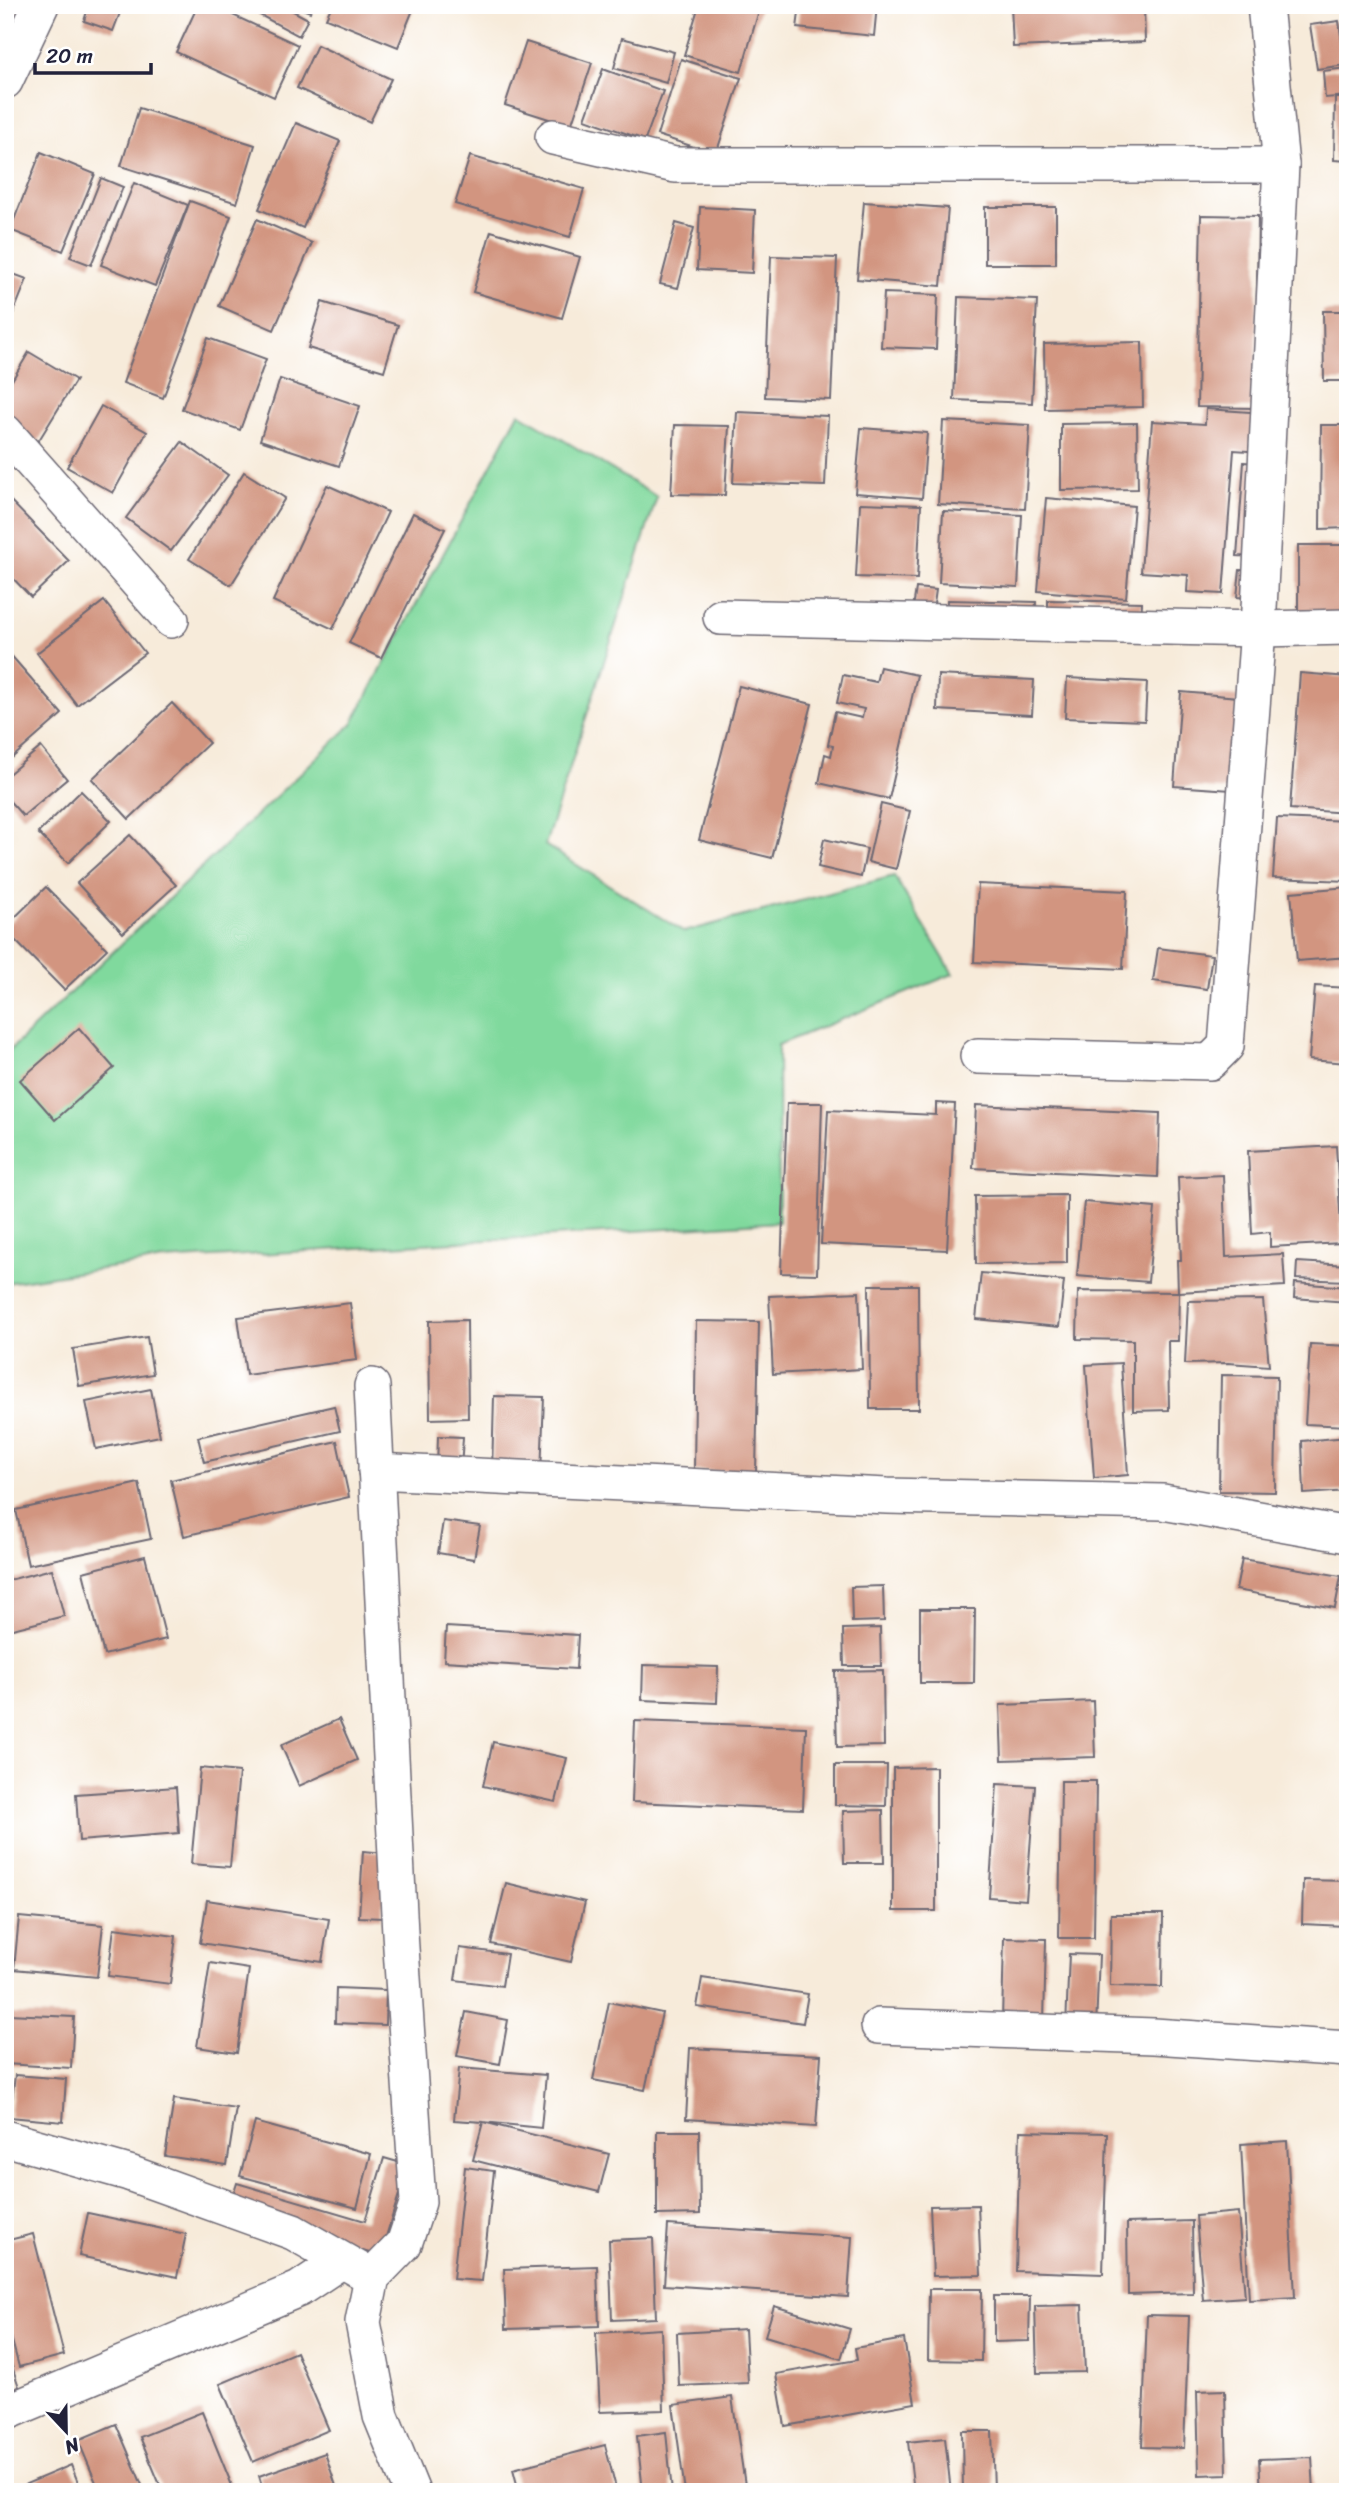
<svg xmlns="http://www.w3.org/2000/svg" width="1353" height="2497" font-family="Sriracha,sans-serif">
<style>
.green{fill:#80d99d;stroke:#517e6c;stroke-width:2}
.building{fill:#d29580}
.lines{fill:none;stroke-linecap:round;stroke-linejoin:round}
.minor-casing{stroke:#6d6873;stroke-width:38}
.minor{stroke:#fff;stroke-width:35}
</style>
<rect width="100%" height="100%" fill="#fff"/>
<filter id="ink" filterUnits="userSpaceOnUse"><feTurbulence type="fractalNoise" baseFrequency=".0143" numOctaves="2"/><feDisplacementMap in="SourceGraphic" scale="14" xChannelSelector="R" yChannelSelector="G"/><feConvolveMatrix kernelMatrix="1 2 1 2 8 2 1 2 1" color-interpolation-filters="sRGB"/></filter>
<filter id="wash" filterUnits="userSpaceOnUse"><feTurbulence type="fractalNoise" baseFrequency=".00686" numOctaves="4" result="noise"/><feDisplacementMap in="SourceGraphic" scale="28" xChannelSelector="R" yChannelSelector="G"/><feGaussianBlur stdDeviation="1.57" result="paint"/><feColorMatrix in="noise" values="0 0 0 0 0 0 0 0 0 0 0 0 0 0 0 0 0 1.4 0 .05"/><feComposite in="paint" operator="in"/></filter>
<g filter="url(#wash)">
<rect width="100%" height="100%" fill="#f7ebda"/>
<polygon class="green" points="519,413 657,497 545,845 684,932 894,876 953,974 778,1045 779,1222 164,1260 5,1283 5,1055 352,724"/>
<g id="blocks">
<g class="building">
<polygon points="89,5 123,5 113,31 84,21"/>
<polygon points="198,5 211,5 298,45 274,97 176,52"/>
<polygon points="235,5 253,5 250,12"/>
<polygon points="262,5 282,5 308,19 299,36 258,14"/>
<polygon points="292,5 312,5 310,12"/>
<polygon points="332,5 415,5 398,47 326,18"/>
<polygon points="699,5 760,7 741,72 684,55"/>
<polygon points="800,5 877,5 874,36 797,28"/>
<polygon points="1011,5 1144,5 1145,42 1013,47"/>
<polygon points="1339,21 1345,65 1317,69 1310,25"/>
<polygon points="622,38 674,52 666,83 614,68"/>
<polygon points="526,42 592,63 571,126 505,105"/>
<polygon points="317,45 391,79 370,122 297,88"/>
<polygon points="681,59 741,78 716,154 657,135"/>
<polygon points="1346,68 1348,96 1325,98 1323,71"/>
<polygon points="603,69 663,91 645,140 585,119"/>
<polygon points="1335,98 1348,98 1348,161 1334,160"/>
<polygon points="139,108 255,145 237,203 121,166"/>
<polygon points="296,123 340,141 303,228 259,209"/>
<polygon points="41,152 95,174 63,251 10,230"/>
<polygon points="470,156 584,189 570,237 455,204"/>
<polygon points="101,178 123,187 91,265 70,257"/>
<polygon points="134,183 188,205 155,286 101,265"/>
<polygon points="190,201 231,216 163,398 123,383"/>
<polygon points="864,202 948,208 941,286 857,279"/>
<polygon points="700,207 755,210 752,273 697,270"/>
<rect x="985" y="207" width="71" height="57"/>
<polygon points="1201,215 1258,216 1255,408 1197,407"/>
<polygon points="257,219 312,243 274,330 219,306"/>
<polygon points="676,223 694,228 678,288 660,284"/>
<polygon points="491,231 580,257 562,318 473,292"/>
<polygon points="771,256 837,258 831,400 765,397"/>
<polygon points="5,271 27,279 5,334"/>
<polygon points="884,293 938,295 936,349 881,347"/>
<polygon points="958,297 1037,300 1032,403 954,400"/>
<polygon points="322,302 398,325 384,371 308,348"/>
<polygon points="1323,311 1348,311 1348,381 1324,381"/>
<polygon points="208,338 266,359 240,430 182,409"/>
<polygon points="1142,342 1143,407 1045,409 1044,344"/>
<polygon points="29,352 76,380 36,445 5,426 5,392"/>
<polygon points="280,379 360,406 339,466 260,440"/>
<polygon points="101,406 147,432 113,493 67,467"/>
<polygon points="1206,409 1265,413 1262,452 1234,450 1223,594 1187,592 1188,575 1141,572 1152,421 1205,424"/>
<polygon points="737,412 828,416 825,486 733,483"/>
<polygon points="943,421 1030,425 1025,509 938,504"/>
<polygon points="1137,423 1138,489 1061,490 1061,424"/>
<polygon points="675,425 729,426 725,495 671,494"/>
<polygon points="1321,425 1348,425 1348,528 1320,529"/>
<polygon points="861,428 927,433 922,498 855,493"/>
<polygon points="182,442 228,475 171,551 126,518"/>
<polygon points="1244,462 1264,464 1257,557 1237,556"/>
<polygon points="244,472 285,498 231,585 189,559"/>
<polygon points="327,485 388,512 333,629 273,601"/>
<polygon points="5,495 69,561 31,597 5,570"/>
<polygon points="1046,498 1134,506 1126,598 1038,591"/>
<polygon points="860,503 921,505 917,579 856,577"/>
<polygon points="943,511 1022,515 1018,587 939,583"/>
<polygon points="413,513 445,529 381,658 349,643"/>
<rect x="1298" y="545" width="50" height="77"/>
<polygon points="1240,570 1252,571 1249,598 1237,597"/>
<polygon points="916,588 936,590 932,618 912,615"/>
<polygon points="947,600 1036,602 1035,618 946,616"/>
<polygon points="1048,600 1142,602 1141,623 1048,621"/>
<polygon points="104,601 145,653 77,705 37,653"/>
<polygon points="9,653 62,714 5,764 5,657"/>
<polygon points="880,667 917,675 889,799 819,783 825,754 831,756 833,746 828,745 835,712 862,718 864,709 837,703 843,675 876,682"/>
<polygon points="1300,673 1348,677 1348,813 1290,809"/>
<polygon points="938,675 1034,680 1032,715 937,710"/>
<polygon points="1067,678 1147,682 1145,721 1065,718"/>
<polygon points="739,686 812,704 772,858 699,840"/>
<polygon points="1181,692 1238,697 1231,790 1174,786"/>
<polygon points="172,703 209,743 129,819 92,779"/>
<polygon points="41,747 67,779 23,816 5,796 5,777"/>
<polygon points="81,791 111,821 68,863 38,833"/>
<polygon points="881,804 910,811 896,869 868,862"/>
<polygon points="1277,818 1348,821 1348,881 1273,878"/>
<polygon points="130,835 176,885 123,933 77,883"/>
<polygon points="824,839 867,849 861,877 818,867"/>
<polygon points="978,884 1127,891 1123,969 974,962"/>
<polygon points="46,887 107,949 64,990 5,930 5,927"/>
<polygon points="1348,887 1348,957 1297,961 1291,892"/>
<polygon points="1158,948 1212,955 1207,989 1153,981"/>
<polygon points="1315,986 1348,988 1348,1063 1309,1060"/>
<polygon points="79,1028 114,1068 55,1120 20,1080"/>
<polygon points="787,1103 822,1103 817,1274 781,1273"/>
<polygon points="936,1103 955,1104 947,1250 821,1244 828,1110 936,1115"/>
<polygon points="976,1105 1160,1113 1158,1177 973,1168"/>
<polygon points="1336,1146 1342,1243 1270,1247 1270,1232 1252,1234 1248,1151"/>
<polygon points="1223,1175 1226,1257 1283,1254 1285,1286 1179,1292 1178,1341 1168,1341 1169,1410 1133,1411 1133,1340 1077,1339 1078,1291 1178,1292 1177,1260 1181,1260 1178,1177"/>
<polygon points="1067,1195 1067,1263 976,1264 975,1196"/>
<polygon points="1084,1202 1155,1208 1148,1282 1077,1276"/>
<polygon points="1297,1262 1348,1265 1348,1281 1296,1279"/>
<polygon points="981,1273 1064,1281 1059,1327 976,1319"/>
<polygon points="1295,1283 1348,1287 1348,1302 1294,1298"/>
<polygon points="869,1285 918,1285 919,1409 870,1409"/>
<polygon points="859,1292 862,1369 773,1374 769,1296"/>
<polygon points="1263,1300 1269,1366 1228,1363 1185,1364 1188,1301"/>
<polygon points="350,1303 357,1360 246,1375 238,1317"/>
<polygon points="467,1320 468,1418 430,1419 429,1321"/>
<polygon points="696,1321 759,1322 756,1472 694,1471"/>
<polygon points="147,1337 153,1374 79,1386 73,1349"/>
<polygon points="1310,1344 1348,1346 1348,1426 1305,1424"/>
<polygon points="1121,1363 1128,1475 1094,1478 1086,1365"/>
<polygon points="1221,1375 1277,1376 1275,1492 1219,1491"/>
<polygon points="151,1389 160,1436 96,1449 86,1402"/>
<polygon points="494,1396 544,1397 541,1474 492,1472"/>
<polygon points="334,1406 340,1431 204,1462 198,1437"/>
<polygon points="438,1436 463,1437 461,1469 437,1468"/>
<polygon points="1348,1437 1348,1491 1304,1494 1302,1441"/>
<polygon points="337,1441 349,1497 184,1536 171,1480"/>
<polygon points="139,1483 151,1539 28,1565 16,1510"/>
<polygon points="443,1521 480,1526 474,1559 438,1553"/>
<polygon points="145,1556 166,1639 104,1655 83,1572"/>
<polygon points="1242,1559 1341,1576 1335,1608 1236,1590"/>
<polygon points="52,1569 64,1616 5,1631 5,1581"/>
<polygon points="883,1586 884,1621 852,1622 851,1587"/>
<polygon points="920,1609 975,1609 974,1683 920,1683"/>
<polygon points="446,1627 578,1635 576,1669 444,1661"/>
<polygon points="880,1628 881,1666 844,1666 843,1629"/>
<polygon points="643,1665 718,1667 717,1703 642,1700"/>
<polygon points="883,1670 884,1746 837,1747 835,1671"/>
<polygon points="1093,1701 1095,1757 1002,1760 1000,1705"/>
<polygon points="339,1719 357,1760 299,1786 281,1745"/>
<polygon points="635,1721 806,1727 803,1809 632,1802"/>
<polygon points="493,1742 567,1758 556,1802 483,1786"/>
<polygon points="835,1765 887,1765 886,1806 835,1805"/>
<polygon points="936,1767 936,1911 893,1911 893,1768"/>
<polygon points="200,1768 239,1772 230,1867 191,1864"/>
<polygon points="1061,1781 1096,1781 1094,1938 1059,1938"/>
<polygon points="997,1784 1035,1786 1026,1900 989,1897"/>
<polygon points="176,1787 179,1833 79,1841 76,1794"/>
<polygon points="883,1810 884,1863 844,1863 843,1811"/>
<polygon points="363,1851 385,1853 382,1918 359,1917"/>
<polygon points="1303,1880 1347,1881 1345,1926 1302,1924"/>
<polygon points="506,1883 585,1902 571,1962 491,1944"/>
<polygon points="207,1900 329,1919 322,1962 200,1943"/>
<polygon points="1111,1914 1163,1914 1162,1987 1110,1986"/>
<polygon points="19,1917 103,1925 97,1977 14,1969"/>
<polygon points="114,1928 176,1936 170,1984 108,1976"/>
<polygon points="1004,1938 1046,1939 1044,2022 1002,2022"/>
<polygon points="460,1948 507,1954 502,1986 455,1980"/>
<polygon points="1069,1954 1099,1955 1096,2028 1066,2027"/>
<polygon points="210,1963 249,1969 237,2053 197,2047"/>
<polygon points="702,1978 808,1994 803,2023 697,2007"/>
<polygon points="336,1988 386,1990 385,2025 335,2023"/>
<polygon points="609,2002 662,2013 645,2090 593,2080"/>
<polygon points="466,2012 508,2020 500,2064 457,2056"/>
<polygon points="8,2014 74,2017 71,2068 5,2064"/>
<polygon points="690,2048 821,2055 816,2127 686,2119"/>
<polygon points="459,2068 546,2075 541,2128 483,2122 609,2154 599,2192 473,2160 483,2122 454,2120"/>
<polygon points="15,2075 66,2079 63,2122 10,2117"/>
<polygon points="174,2099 236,2108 227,2165 165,2156"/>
<polygon points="255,2122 371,2154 357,2208 240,2176"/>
<polygon points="657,2131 699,2131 700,2214 657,2215"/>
<polygon points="1020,2131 1107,2133 1103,2274 1016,2271"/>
<polygon points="1287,2141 1295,2297 1249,2300 1241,2144"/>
<polygon points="384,2158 408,2165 380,2256 228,2212 237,2183 365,2221"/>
<polygon points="465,2167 494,2171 482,2281 453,2279"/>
<polygon points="978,2205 981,2275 933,2276 930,2206"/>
<polygon points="1238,2212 1245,2297 1203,2300 1196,2216"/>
<polygon points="88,2213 186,2234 177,2277 79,2256"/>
<polygon points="1192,2221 1193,2293 1128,2295 1127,2223"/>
<polygon points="668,2225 852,2237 848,2297 664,2285"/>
<polygon points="33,2234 64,2355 19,2367 5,2314 5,2241"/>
<polygon points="653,2238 656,2318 612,2320 609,2240"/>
<polygon points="597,2266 599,2326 506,2329 504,2269"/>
<polygon points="929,2289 982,2289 981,2361 928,2360"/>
<polygon points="994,2296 1030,2296 1029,2341 994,2342"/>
<polygon points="1082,2305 1085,2372 1037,2373 1035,2306"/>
<polygon points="774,2306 850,2329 841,2359 765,2336"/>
<polygon points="1147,2315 1189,2316 1184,2448 1142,2447"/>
<polygon points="661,2329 664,2410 600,2412 596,2333"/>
<polygon points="745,2329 748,2383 679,2386 677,2333"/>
<polygon points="904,2339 915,2403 785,2426 776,2374 857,2360 855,2348"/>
<polygon points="5,2345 19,2387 5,2391"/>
<polygon points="296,2352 329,2430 253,2462 220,2384"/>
<polygon points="1225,2390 1227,2474 1199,2475 1197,2391"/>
<polygon points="732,2397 746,2492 685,2492 673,2405"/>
<polygon points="202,2412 233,2488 223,2492 163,2492 140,2437"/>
<polygon points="116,2424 145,2492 100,2492 78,2440"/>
<polygon points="962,2431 992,2431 994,2489 963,2491"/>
<polygon points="666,2432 672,2492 643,2492 637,2436"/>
<polygon points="945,2438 951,2492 914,2492 908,2442"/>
<polygon points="605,2445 617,2492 519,2492 513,2469"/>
<polygon points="325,2453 338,2492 264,2492 259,2476"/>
<polygon points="1312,2457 1314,2492 1261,2492 1259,2459"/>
<polygon points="71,2465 82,2492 29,2492 26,2484"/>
</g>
</g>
</g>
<g filter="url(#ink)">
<use href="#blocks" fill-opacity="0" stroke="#6d6873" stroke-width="2"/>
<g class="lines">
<g class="minor-casing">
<g id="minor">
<polyline points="5,81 41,5"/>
<polyline points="553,137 675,165 1281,165"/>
<polyline points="5,432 171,620"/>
<polyline points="721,617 1258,629 1348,627"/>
<polyline points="978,1056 1210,1062 1226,1046 1258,629 1281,165 1265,5"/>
<polyline points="372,1386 400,1933 418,2202 404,2244 372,2277 363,2322 381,2416 412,2492"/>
<polyline points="376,1471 887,1496 1163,1502 1348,1535"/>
<polyline points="879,2026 1154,2036 1348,2049"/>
<polyline points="5,2138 129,2173 293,2232 372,2277"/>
<polyline points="5,2413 299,2289 341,2261"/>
</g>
</g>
<use href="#minor" class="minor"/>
</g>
</g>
<rect width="1353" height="2497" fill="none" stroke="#fff" stroke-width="28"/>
<g transform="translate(66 2431) rotate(158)" stroke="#ffffff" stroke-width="5" paint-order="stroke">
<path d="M0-5L12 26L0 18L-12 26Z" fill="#22223b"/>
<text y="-10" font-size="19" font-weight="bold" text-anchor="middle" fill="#22223b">N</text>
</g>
<path d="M35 63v10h116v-10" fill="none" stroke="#22223b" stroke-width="3.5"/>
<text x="46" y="63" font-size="21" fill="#22223b" stroke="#ffffff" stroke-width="5" paint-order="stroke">20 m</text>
</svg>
